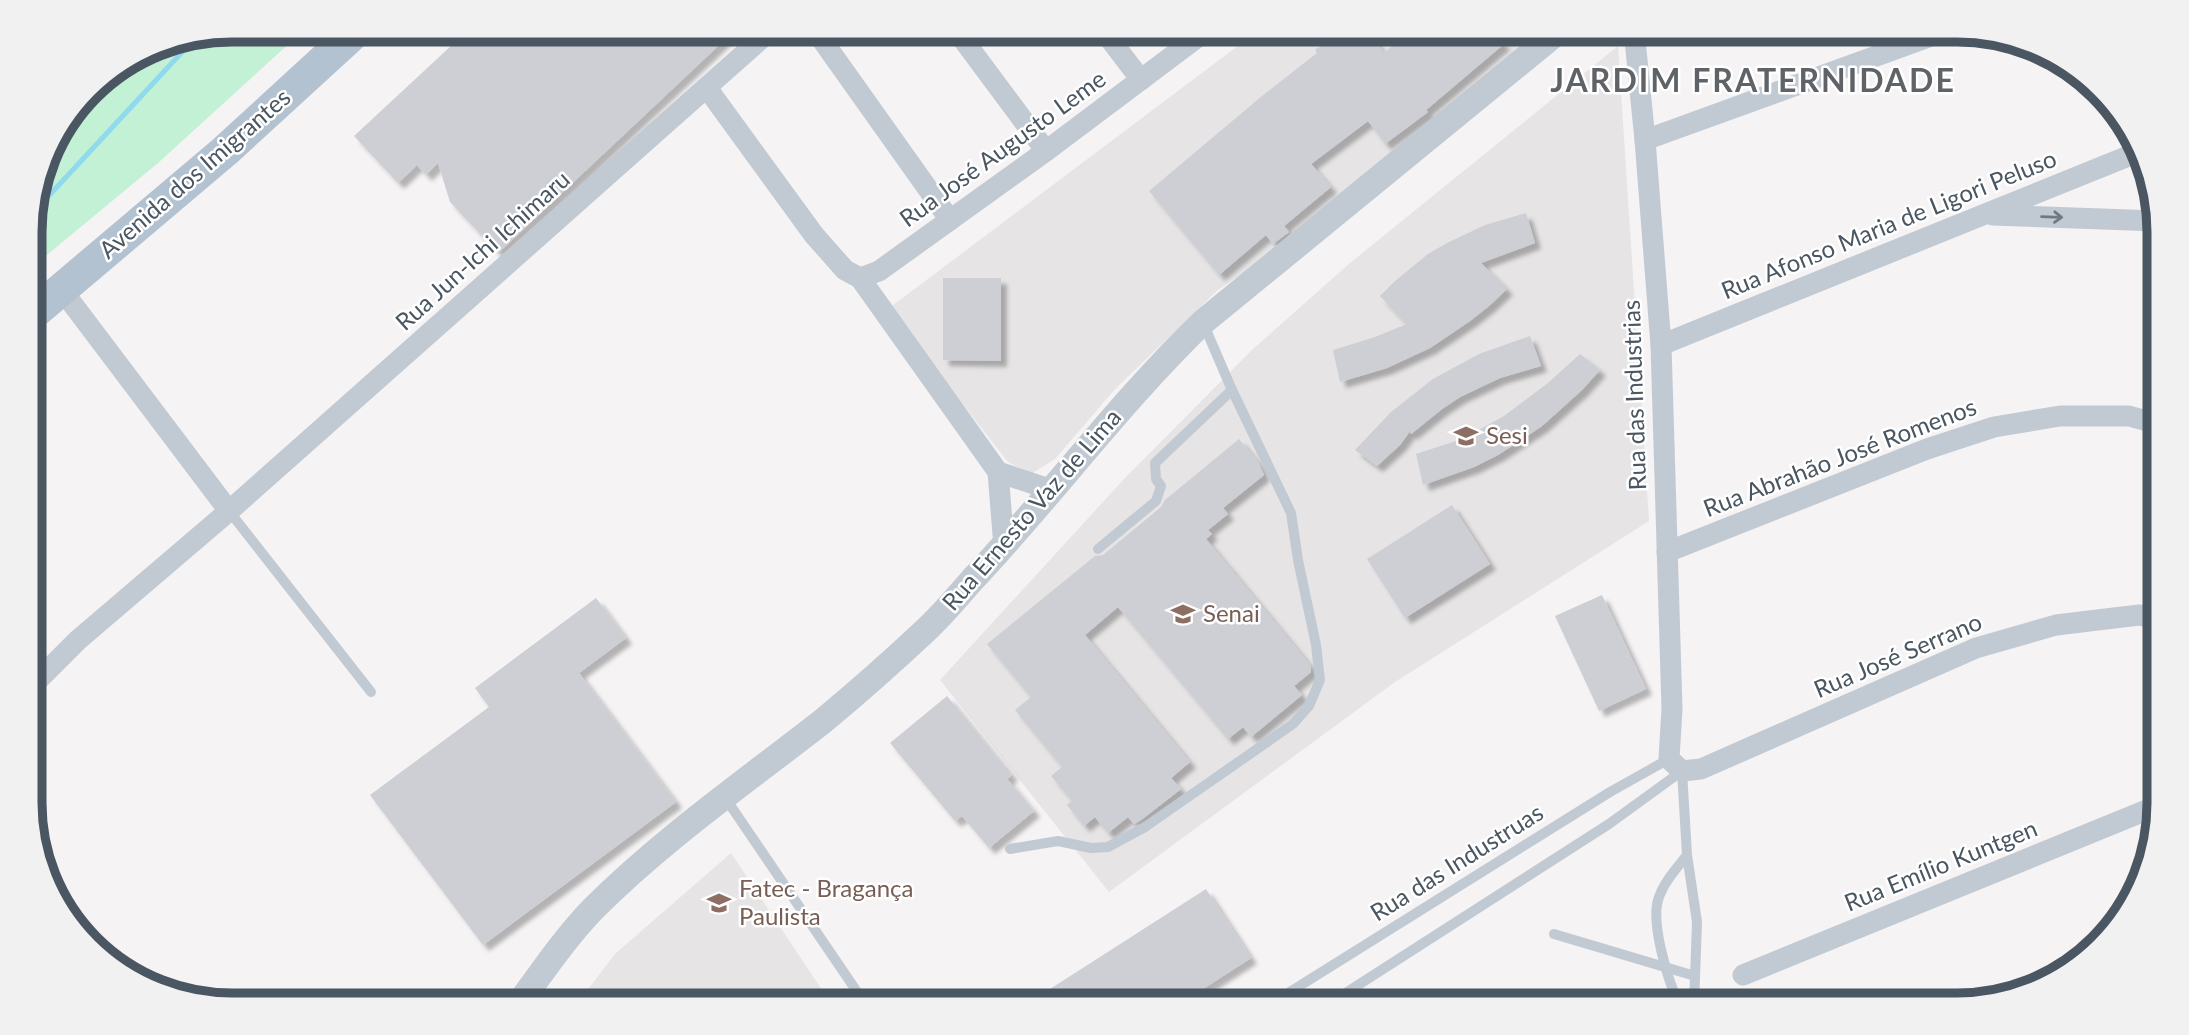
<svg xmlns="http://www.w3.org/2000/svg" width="2189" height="1035" font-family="Lato,sans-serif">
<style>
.education{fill:#e6e4e5}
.green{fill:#c3f1d5}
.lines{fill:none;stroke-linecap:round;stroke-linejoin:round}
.stream{stroke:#90daee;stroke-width:5}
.building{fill:#cdcfd5;filter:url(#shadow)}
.service{stroke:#c1cad2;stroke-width:10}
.minor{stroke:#c1cad2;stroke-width:21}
.tertiary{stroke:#c1cad2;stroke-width:26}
.primary{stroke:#b3c2d1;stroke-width:33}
.oneway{stroke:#6e7983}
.labels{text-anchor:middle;stroke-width:5;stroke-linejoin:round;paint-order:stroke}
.street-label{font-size:24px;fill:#4a5661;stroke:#fff}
.education-label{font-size:24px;fill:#785e54;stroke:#fff;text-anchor:start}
.district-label{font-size:32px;font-weight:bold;letter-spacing:2px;fill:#5f6368;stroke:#fff}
.rim{fill:none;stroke:#4a5661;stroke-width:9}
</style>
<defs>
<filter id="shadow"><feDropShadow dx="6" dy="6" stdDeviation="2" flood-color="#0004"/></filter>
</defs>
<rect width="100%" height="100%" fill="#f5f3f3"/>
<g class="education">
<polygon points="1259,30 1516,30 1520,45 1505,62 1277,250 1218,290 1115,389 1055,459 1031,474 1008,462 888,309"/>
<polygon points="1618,46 1649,521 1395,682 1109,892 940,680 1125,478 1252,350 1350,263"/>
<polygon points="731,853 832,1005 576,1005 615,954"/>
</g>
<polygon class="green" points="232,30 304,30 158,163 30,269 30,219 50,143 98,80 155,45"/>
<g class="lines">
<polyline class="stream" points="31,215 196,37"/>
</g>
<g class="building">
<polygon points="437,30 735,30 498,253 450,202 438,163 426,175 417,165 398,183 354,136 452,45"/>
<polygon points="1343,30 1367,30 1384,53 1410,30 1492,30 1504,44 1426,110 1428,112 1385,144 1368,121 1311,164 1331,187 1284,226 1289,232 1273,244 1266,235 1219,275 1149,191 1262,96 1317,53 1315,50"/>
<polygon points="1526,213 1535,243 1481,263 1507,289 1489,306 1470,321 1430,348 1387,368 1340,382 1333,350 1375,337 1407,324 1380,296 1395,281 1428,254 1447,243 1485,225"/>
<polygon points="943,278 1001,278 1001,361 943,360"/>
<polygon points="1530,336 1541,366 1500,378 1460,397 1442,409 1411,434 1410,431 1400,445 1377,466 1355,450 1391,412 1433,379 1479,354"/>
<polygon points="1580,354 1600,370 1582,390 1542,426 1498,455 1474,467 1423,485 1416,454 1462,439 1504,416 1548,383"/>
<polygon points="1239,439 1258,462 1264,475 1223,508 1228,514 1208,530 1212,534 1206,539 1310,665 1311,672 1294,686 1302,695 1251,737 1243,727 1228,739 1118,607 1085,635 1190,762 1171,778 1181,789 1141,820 1134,824 1128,817 1108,833 1095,817 1084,826 1067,805 1072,801 1051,776 1062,767 1015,710 1031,697 987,644 1095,556 1103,555 1161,507 1165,500"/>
<polygon points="1452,505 1490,564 1405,618 1367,559"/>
<polygon points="1602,595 1646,689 1599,711 1555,616"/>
<polygon points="596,598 626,638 579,673 676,802 483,945 370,795 489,707 475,688"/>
<polygon points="947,696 1012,775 1007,779 1034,811 989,848 962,816 955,821 890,743"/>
<polygon points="1206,889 1251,958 1178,1005 1025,1005"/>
</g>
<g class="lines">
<g class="service">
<polyline points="229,511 371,692"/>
<polyline points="1098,549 1156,501 1161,486 1156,479 1155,463 1232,390"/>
<polyline points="1682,771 1687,855 1697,922 1694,1005"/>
<polyline points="724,796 866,1005"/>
<polyline points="1010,849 1058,841 1091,848 1108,847 1145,827 1293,724 1309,706 1320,680 1316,645 1298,560 1291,513 1232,390 1204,325"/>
<polyline points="1554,934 1695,976"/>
<polyline points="1269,1005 1610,792 1669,759"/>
<polyline points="1327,1005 1609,824 1682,771"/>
<path d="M1680,1005C1668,983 1651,924 1658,900C1663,883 1676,869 1687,855"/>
</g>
<g class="minor">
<polyline points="815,30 950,220"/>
<polyline points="956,30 1046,151"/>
<polyline points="1103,30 1141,80"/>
<polyline points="1634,30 1645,140 1661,345 1672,709 1669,759 1682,771 1701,769 1976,648 2056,625 2139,615 2159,618"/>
<polyline points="707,88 814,235 845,270 860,278 998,472 1004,547"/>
<polyline points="1645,140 1948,30"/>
<polyline points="1993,215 2158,221"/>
<polyline points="860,278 879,271 1046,151 1207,30"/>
<polyline points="62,290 229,511"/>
<polyline points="1661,345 2136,153"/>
<polyline points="998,472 1052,490"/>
<polyline points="1667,552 1927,449 1994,427 2060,416 2129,416 2158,424"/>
<polyline points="31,687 78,640 229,511 771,30"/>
<polyline points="1743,975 2159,805"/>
</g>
<path class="tertiary" d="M518,1005C542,972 565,938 593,909C663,839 745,782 823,721C858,692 893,661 926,630C943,614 958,596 973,579C1052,495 1120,402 1203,322L1560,30"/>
<polyline class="primary" points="30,316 225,151 357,30"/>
</g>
<defs><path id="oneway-shaft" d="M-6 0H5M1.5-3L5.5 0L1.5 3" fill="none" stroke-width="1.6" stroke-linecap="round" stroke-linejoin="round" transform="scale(1.75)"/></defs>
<use class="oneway" href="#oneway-shaft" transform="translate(2052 217) rotate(2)"/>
<defs>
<g id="university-bare" transform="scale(1.89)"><path d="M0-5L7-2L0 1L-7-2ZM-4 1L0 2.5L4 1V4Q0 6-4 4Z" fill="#8d6e63" stroke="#fff" stroke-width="2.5" paint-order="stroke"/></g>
</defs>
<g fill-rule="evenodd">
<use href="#university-bare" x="1466" y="436"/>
<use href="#university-bare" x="1183" y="614"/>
<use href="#university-bare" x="719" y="903"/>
</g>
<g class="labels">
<g class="street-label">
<text transform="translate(1003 149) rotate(-36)" y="8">Rua José Augusto Leme</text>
<text transform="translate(195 174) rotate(-41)" y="8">Avenida dos Imigrantes</text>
<text transform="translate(1889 225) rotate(-22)" y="8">Rua Afonso Maria de Ligori Peluso</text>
<text transform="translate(483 251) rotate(-42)" y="8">Rua Jun-Ichi Ichimaru</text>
<text transform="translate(1635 395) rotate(-92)" y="8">Rua das Industrias</text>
<text transform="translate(1840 458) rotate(-21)" y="8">Rua Abrahão José Romenos</text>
<text transform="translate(1032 510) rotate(-49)" y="8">Rua Ernesto Vaz de Lima</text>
<text transform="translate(1898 656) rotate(-23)" y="8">Rua José Serrano</text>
<text transform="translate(1457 863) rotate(-32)" y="8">Rua das Industruas</text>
<text transform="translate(1941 866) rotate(-22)" y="8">Rua Emílio Kuntgen</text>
</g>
<g class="education-label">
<text x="1486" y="444">Sesi</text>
<text x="1203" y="622">Senai</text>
<text x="739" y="897">Fatec - Bragança<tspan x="739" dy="28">Paulista</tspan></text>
</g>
<g class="district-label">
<text x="1753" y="92">JARDIM FRATERNIDADE</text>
</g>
</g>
<path d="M0 0H2189V1035H0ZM232 42H1957A190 190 0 0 1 2147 232V803A190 190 0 0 1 1957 993H232A190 190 0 0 1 42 803V232A190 190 0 0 1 232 42Z" fill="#f1f1f2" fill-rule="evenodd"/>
<path class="rim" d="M232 42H1957A190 190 0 0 1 2147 232V803A190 190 0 0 1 1957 993H232A190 190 0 0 1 42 803V232A190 190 0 0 1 232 42Z"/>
</svg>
